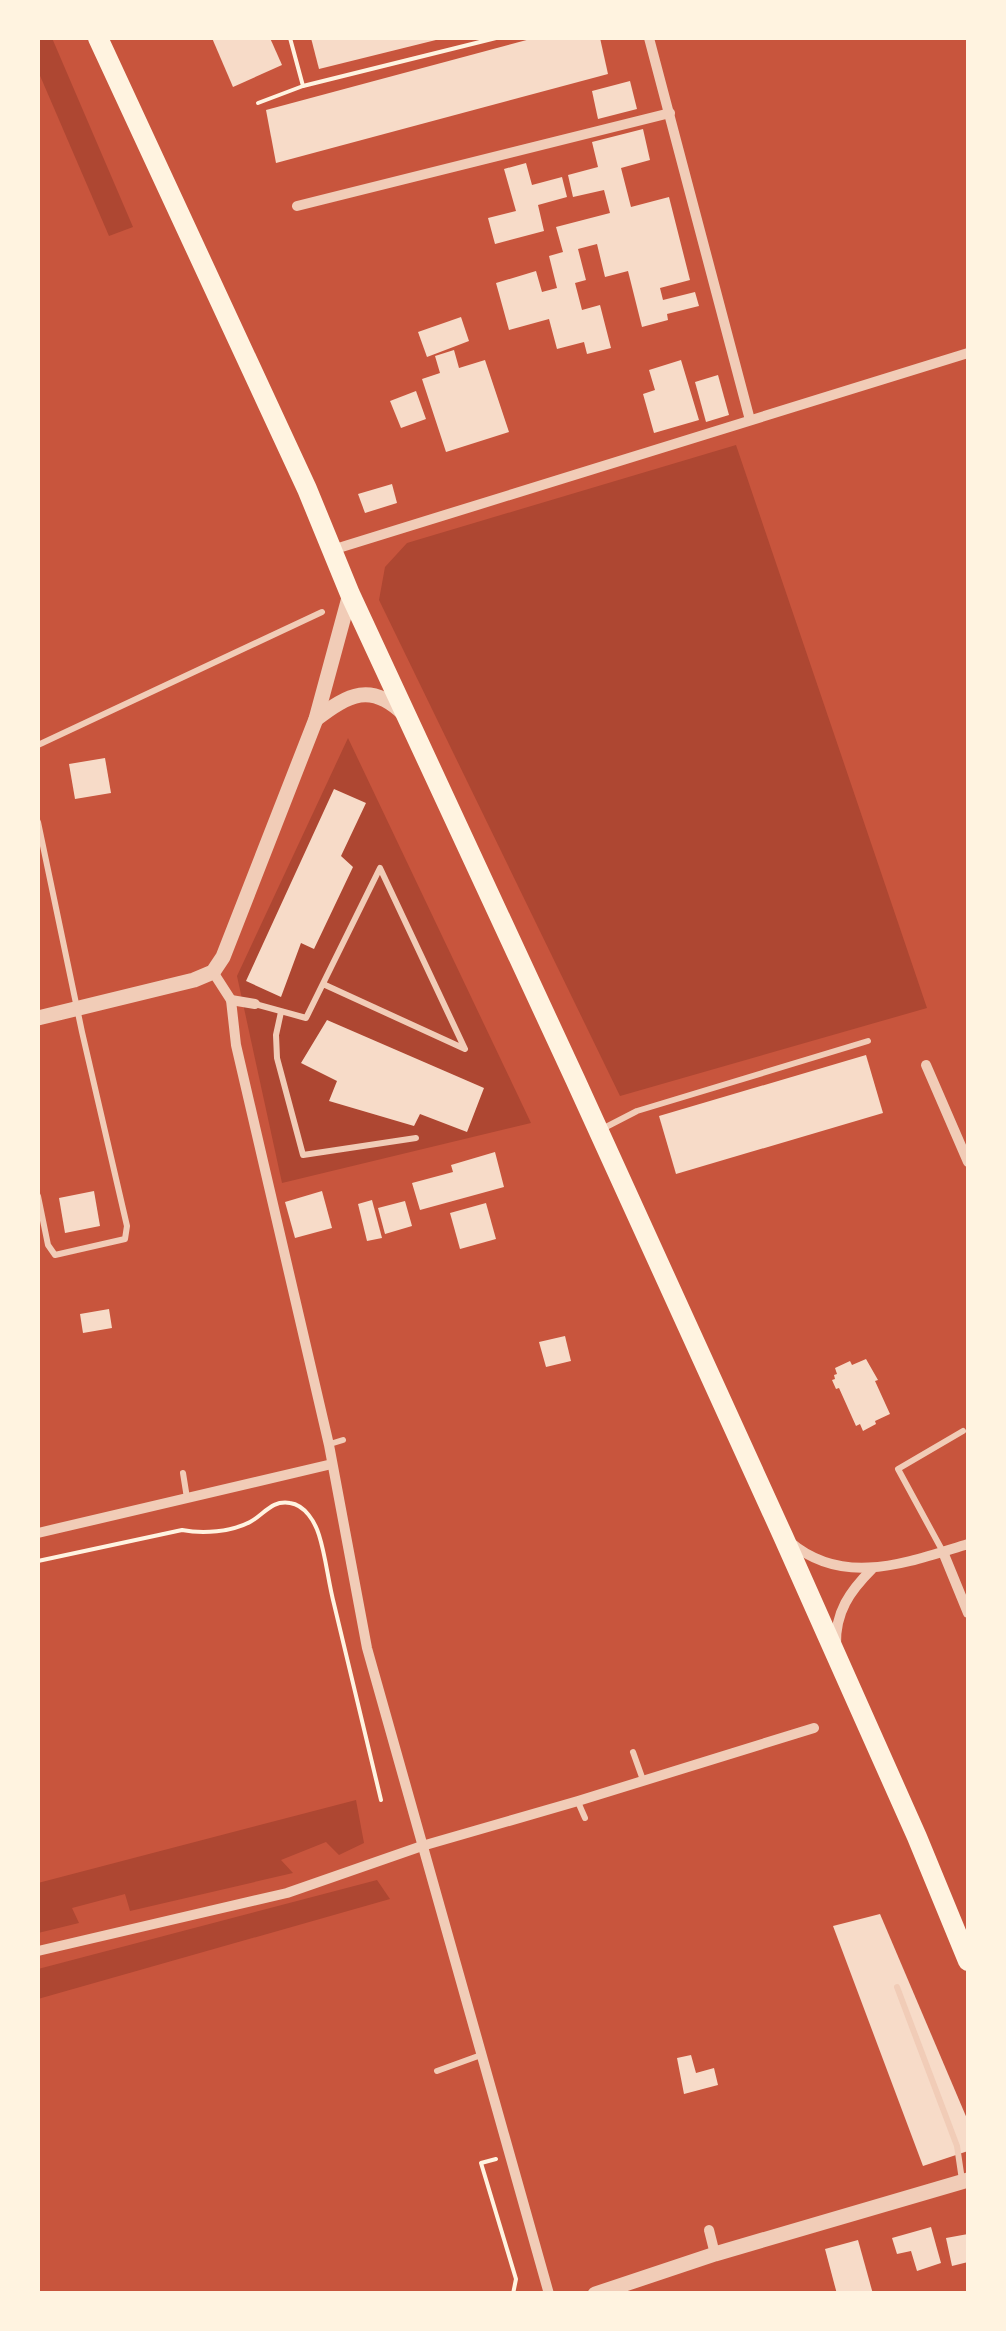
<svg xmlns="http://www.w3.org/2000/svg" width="1006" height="2331" font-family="'Libre Baskerville',serif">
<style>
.green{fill:#ae4732}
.building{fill:#f7dbc8}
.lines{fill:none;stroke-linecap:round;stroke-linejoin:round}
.path{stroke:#fff3e0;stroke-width:4}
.service{stroke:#f1ccb7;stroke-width:6}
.minor{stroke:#f1ccb7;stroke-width:10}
.tertiary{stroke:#f1ccb7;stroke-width:15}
.primary{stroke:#fff3e0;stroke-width:20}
</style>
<rect width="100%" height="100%" fill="#c8553d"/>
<g class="green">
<polygon points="38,38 52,38 133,227 109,236 38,71"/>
<polygon points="736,445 927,1008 620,1096 379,600 385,567 407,543"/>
<polygon points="348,738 531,1123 282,1183 237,976"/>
<polygon points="356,1800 364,1843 339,1855 326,1842 281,1860 293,1873 130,1911 125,1894 72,1908 79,1923 38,1933 38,1883"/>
<polygon points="377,1880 390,1899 38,1999 38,1969"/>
</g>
<g class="building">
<polygon points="212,38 270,38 282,65 233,87"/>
<polygon points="311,38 440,38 440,39 319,69"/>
<polygon points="534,38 600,38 608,74 276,163 266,110"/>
<polygon points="630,81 637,109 598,119 592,91"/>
<polygon points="643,129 650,160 621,168 631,207 669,197 690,280 660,288 663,300 695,292 699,306 667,314 668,320 642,327 628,271 605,277 597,244 578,249 586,280 575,283 582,310 600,305 611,348 587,354 584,342 557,349 549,319 509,330 496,283 536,271 542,292 557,288 549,256 563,252 556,227 610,213 604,190 573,197 568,175 598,167 592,142"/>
<polygon points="526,163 532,185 562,177 567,197 538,205 544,231 495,244 488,218 516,211 504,169"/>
<polygon points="461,317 469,341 427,357 418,332"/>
<polygon points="454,350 459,368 485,360 509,432 446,452 422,379 440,373 435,356"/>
<polygon points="681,360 699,420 654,433 643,394 655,390 649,370"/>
<polygon points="718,375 729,415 706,422 695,382"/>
<polygon points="416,391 426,419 401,428 390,401"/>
<polygon points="392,484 397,503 365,513 358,494"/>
<polygon points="105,758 111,793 75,799 69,764"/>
<polygon points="334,789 366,803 341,856 353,867 314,949 301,943 281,997 246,981"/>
<polygon points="327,1020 484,1088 467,1132 420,1114 414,1126 329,1101 337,1081 301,1063"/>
<polygon points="866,1055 883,1113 676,1174 659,1116"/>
<polygon points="495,1152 504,1187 420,1210 412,1183 453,1172 451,1165"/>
<polygon points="94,1191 100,1226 65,1233 59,1198"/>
<polygon points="322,1191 332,1228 295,1238 285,1202"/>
<polygon points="372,1200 382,1238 367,1241 358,1204"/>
<polygon points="405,1201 412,1226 385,1234 378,1208"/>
<polygon points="486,1203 496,1239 460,1249 450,1213"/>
<polygon points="109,1309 112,1328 83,1333 80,1314"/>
<polygon points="565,1336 571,1361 546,1367 539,1342"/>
<polygon points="866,1359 878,1380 875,1381 890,1414 875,1421 876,1424 863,1431 860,1424 856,1426 839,1388 836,1389 832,1380 835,1379 834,1375 837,1374 835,1368 850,1361 852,1365"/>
<polygon points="880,1914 968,2121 968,2151 923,2166 833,1926"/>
<polygon points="691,2055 696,2073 714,2068 718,2085 684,2094 677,2058"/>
<polygon points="931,2227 941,2263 917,2271 911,2251 897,2254 892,2238"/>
<polygon points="968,2234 968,2262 952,2266 946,2238"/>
<polygon points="858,2240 873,2294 837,2294 825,2249"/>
</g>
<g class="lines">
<g class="path">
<polyline points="303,86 496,38"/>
<polyline points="258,103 303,86 290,38"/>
<path d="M38,1561L182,1530C203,1534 231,1532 250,1522C265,1514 271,1500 290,1503C305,1505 315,1522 319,1535C326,1557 328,1581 334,1604C349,1669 365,1734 381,1800"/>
<polyline points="496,2159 481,2163 516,2279 513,2294"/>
</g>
<g class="service">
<polyline points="38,745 322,612"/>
<polyline points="38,822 82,1032 127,1226 125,1239 55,1255 48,1245 38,1196"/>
<polyline points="255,1004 306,1018 380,868 465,1049 323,984"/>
<polyline points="281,1012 276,1035 277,1058 303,1155 416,1138"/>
<polyline points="604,1128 637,1111 868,1041"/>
<polyline points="330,1444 343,1440"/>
<polyline points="183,1473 187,1498"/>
<polyline points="942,1550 898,1469 963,1431"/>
<polyline points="633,1752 643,1780"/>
<polyline points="578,1802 585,1818"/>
<polyline points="897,1987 957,2146 962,2180"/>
<polyline points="437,2071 481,2055"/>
</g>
<g class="minor">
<polyline points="649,38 750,420"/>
<polyline points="297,206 670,113"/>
<polyline points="332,550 968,353"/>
<polyline points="213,972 231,1000 236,1045 329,1445 367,1648 549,2294"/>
<polyline points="231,1000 255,1004"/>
<polyline points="926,1065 968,1162"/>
<polyline points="38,1533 332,1464"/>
<path d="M790,1542C844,1588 908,1562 968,1544"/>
<polyline points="943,1552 968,1613"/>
<path d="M836,1645C835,1612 850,1591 872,1569"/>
<polyline points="38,1951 287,1893 422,1846 578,1801 814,1728"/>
<polyline points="709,2230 715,2254"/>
</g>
<g class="tertiary">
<path d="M316,719C349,694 371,682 404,714"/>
<polyline points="38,1018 194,980 213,972 223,957 316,719 350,594"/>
<polyline points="595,2294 715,2254 968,2180"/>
</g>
<polyline class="primary" points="98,38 307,489 350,594 575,1079 783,1536 917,1837 968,1961"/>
</g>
<rect width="1006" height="2331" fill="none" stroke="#fff3e0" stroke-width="80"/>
</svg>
